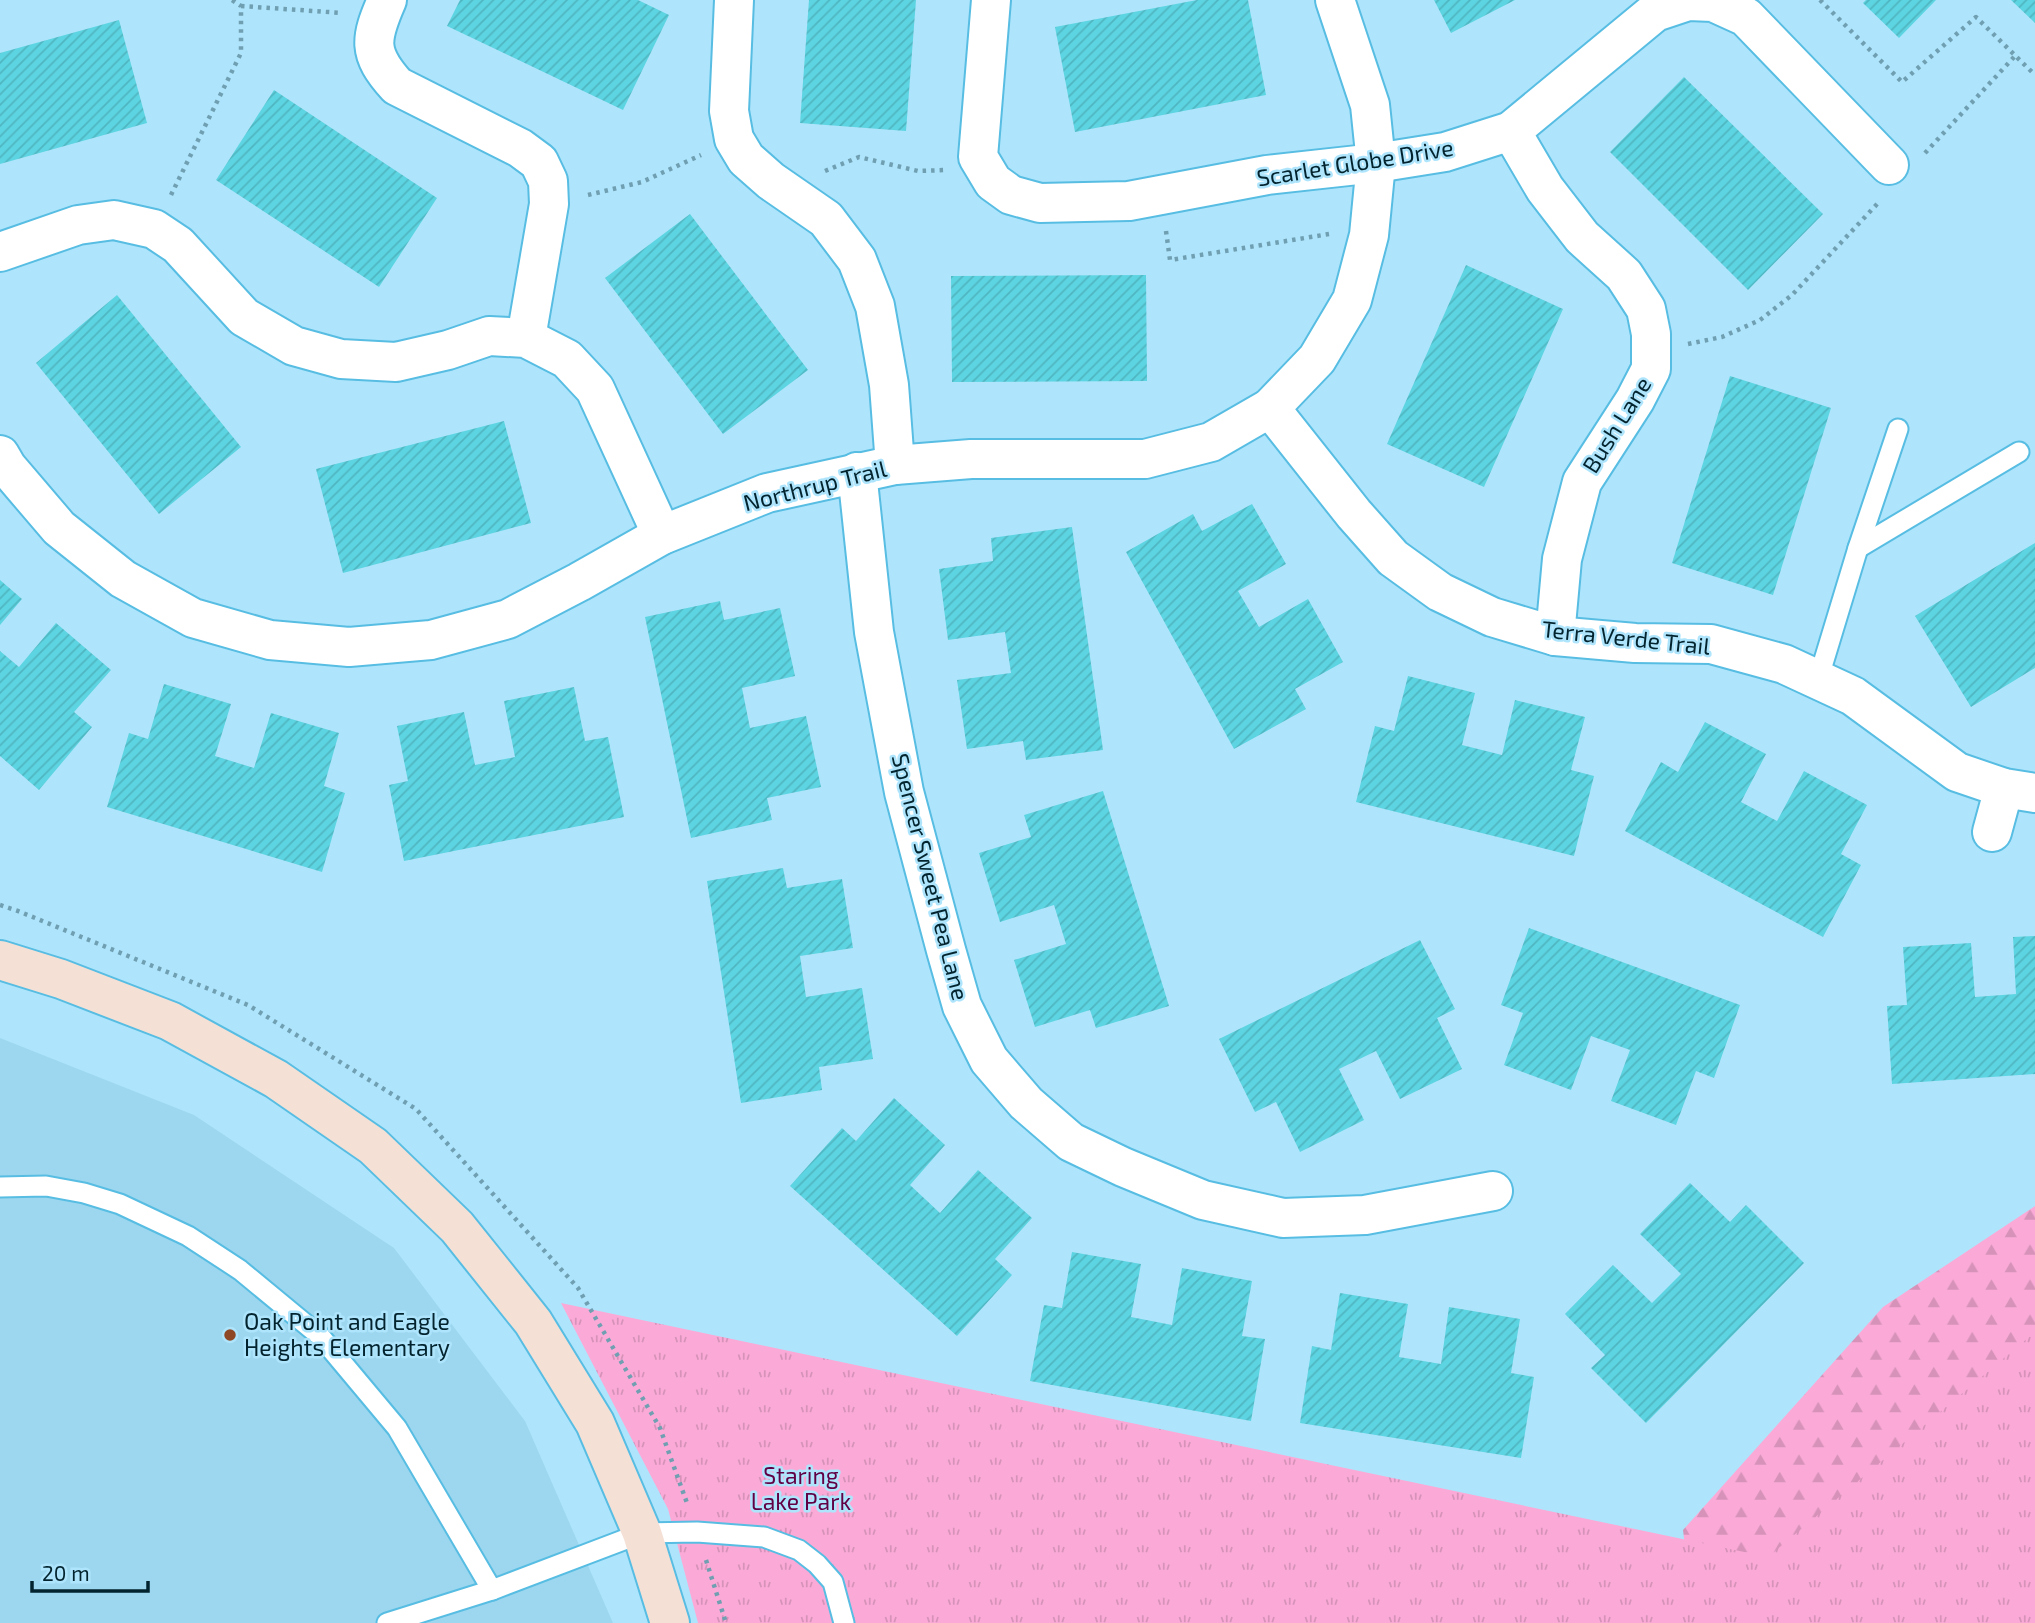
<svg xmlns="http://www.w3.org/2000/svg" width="2035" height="1623" font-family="'Exo 2',sans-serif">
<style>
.built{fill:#9cd7ef}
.forest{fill:url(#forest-firs)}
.park{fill:url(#park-tufts)}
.building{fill:url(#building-hatch)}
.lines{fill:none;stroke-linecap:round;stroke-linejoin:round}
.lane-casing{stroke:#58bde2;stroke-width:23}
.street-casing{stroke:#58bde2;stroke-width:42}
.secondary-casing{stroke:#58bde2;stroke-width:42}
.path{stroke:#709fb2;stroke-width:4.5;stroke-dasharray:3.5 5;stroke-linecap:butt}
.lane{stroke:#fff;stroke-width:19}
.street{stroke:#fff;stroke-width:38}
.secondary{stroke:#f5e0d6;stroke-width:38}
.poi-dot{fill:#8f4825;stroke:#aee5fc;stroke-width:2.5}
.labels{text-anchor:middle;stroke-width:5;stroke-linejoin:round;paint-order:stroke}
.street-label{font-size:23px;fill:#03242f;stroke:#aee5fc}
.poi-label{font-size:23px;fill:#03242f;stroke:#aee5fc;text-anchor:start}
.park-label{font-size:23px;fill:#610044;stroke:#aee5fc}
</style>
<defs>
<pattern id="forest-firs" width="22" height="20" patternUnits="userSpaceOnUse" patternTransform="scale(1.75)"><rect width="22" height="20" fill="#fbaad7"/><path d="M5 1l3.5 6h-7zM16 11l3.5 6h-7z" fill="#d692b9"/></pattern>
<pattern id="park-tufts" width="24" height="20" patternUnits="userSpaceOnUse" patternTransform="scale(1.75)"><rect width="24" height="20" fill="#fbaad7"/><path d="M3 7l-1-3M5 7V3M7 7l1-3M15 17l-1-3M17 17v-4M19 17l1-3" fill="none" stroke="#d692b9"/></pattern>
<pattern id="building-hatch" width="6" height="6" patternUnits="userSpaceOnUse" patternTransform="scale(1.75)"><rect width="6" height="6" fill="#5dd4e1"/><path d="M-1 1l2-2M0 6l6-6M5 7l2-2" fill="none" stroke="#4fb6c1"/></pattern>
</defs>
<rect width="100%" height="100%" fill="#aee5fc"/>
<polygon class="built" points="0,1038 194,1115 394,1248 525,1421 613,1623 0,1623"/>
<polygon class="forest" points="2035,1206 2035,1623 1694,1623 1683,1530 1883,1307"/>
<polygon class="park" points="561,1303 1768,1557 2035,1332 2035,1623 698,1623 668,1509"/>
<g class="building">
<polygon points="460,0 638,0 669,15 623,110 447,26"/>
<polygon points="809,0 916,0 906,131 800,123"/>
<polygon points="1197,0 1248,0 1266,95 1075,132 1055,27"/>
<polygon points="1434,0 1515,0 1451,33"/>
<polygon points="1866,0 1936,0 1899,38 1863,3"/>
<polygon points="2011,0 2035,0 2035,23"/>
<polygon points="119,20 147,123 0,164 0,53"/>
<polygon points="1684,77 1823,214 1748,290 1610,152"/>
<polygon points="274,90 437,198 379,287 216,180"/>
<polygon points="690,214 808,370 723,434 605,278"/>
<polygon points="1466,265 1563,309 1484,487 1387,444"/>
<polygon points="1146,275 1147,381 952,382 951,276"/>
<polygon points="117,295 241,447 159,514 36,363"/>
<polygon points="1730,376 1831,408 1773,595 1672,563"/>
<polygon points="504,421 531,523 343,573 316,469"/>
<polygon points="1252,504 1286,564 1238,591 1259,627 1308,599 1343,662 1295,689 1306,709 1234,749 1126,552 1193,514 1202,531"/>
<polygon points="1072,527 1103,750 1026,760 1023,741 967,749 957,680 1011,673 1005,632 948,640 939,569 993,561 991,538"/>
<polygon points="2035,543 2035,668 1971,707 1915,616"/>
<polygon points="0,580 22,599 0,625"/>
<polygon points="720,601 724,620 780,608 795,676 742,688 750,728 806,716 821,787 767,798 772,820 691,838 645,617"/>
<polygon points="56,623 111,670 74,712 92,727 39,790 0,756 0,651 19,667"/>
<polygon points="1408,676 1475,693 1462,745 1502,755 1515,700 1585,717 1571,770 1594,776 1574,856 1356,802 1375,726 1394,731"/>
<polygon points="164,684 231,704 215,756 254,768 271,713 339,733 324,786 345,793 322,872 107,807 129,733 148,739"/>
<polygon points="574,687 585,741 608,737 624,817 404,861 389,785 408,781 397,726 464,712 475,765 515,757 504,701"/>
<polygon points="1705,722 1766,754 1741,802 1777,821 1804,771 1867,805 1841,854 1861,865 1823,937 1625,831 1661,762 1678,772"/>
<polygon points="1103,791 1169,1006 1096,1028 1090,1010 1035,1027 1014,960 1066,944 1054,905 1000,922 979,853 1031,837 1024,815"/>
<polygon points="783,868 787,888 842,879 853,948 800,956 806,997 862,988 873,1059 819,1067 822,1090 741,1103 707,881"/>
<polygon points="1529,928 1740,1005 1714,1078 1696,1071 1676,1125 1611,1101 1630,1050 1591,1036 1571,1090 1504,1065 1523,1013 1501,1005"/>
<polygon points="2035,936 2035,1074 1892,1084 1887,1006 1907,1005 1903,947 1971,943 1975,997 2016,994 2013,937"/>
<polygon points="1420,940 1455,1009 1437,1018 1462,1069 1400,1099 1376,1051 1339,1069 1364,1120 1300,1152 1276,1102 1255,1112 1219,1039"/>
<polygon points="894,1098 945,1145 910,1185 940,1213 978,1170 1032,1218 995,1259 1012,1275 957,1336 790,1186 842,1128 856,1141"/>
<polygon points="1690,1183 1730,1222 1746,1205 1804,1263 1646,1423 1591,1368 1605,1355 1565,1314 1613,1265 1652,1303 1681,1274 1640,1234"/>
<polygon points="1072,1252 1141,1264 1131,1317 1172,1325 1182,1268 1252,1281 1242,1336 1265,1339 1251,1421 1030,1381 1044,1305 1062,1308"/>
<polygon points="1340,1293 1408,1304 1399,1357 1441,1364 1449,1307 1520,1319 1511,1373 1534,1377 1521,1458 1300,1423 1312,1346 1331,1350"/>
</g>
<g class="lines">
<g class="lane-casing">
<g id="lane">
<polyline points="1858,548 2019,452"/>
<polyline points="1818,680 1858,548 1898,429"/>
<polyline points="0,1187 46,1186 84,1193 120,1204 188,1236 240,1270 320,1336 397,1428 492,1590"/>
<polyline points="387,1623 492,1590 642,1533 697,1532 764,1537 799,1550 817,1564 833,1582 844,1623"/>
</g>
</g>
<g class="street-casing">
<g id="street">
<path d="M387,0C370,39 367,53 397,86L520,148L539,162L548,181L549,204L526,338"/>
<polyline points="734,0 729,111 734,139 746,159 771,181 826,219 857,260 875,306 889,385 895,465"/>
<polyline points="991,0 978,157 993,182 1011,195 1040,203 1129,201 1267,175 1376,163 1445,152 1511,131 1655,12 1688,1 1713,2 1746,17 1889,165"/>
<polyline points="1511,131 1545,189 1582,237 1624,275 1646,309 1651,334 1651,369 1635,400 1582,482 1562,559 1555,636"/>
<polyline points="0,252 78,225 114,220 154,229 178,245 244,317 294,346 341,359 396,362 448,350 489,336 526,338 567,359 595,389 662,535"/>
<polyline points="1270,408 1354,514 1393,558 1440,592 1492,617 1555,636 1635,643 1711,644 1784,664 1853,696 1957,772 2004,788 2035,793"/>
<polyline points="0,455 7,467 59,528 123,579 193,618 270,640 349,647 431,640 508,619 579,582 662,535 767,493 895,465 971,459 1145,459 1211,442 1270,408 1317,359 1352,300 1369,235 1376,163 1370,105 1335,0"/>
<polyline points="857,472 874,632 904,792 946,950 962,1006 989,1060 1026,1103 1071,1142 1123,1167 1203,1200 1283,1218 1365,1215 1493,1191"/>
<polyline points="1992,832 2004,788"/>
</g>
</g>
<g class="secondary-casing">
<polyline id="secondary" points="0,960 61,979 170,1021 276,1079 373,1146 457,1227 533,1322 595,1423 642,1533 670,1623"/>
</g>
<g class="path">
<polyline points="1820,0 1902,82 1976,17 2035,75"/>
<polyline points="241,6 342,13"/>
<polyline points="1925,153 2015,56"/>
<polyline points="825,171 859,157 918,171 945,170"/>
<polyline points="171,195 241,53 241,6 232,0"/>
<polyline points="588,195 642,182 701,155"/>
<polyline points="1166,231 1170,260 1329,234"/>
<polyline points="1688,344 1722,337 1760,320 1792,295 1879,202"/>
<polyline points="0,905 18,911 248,1005 416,1109 578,1288 660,1428 687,1503"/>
<polyline points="706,1560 726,1623"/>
</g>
<use href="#lane" class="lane"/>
<use href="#street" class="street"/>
<use href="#secondary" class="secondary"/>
</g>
<circle class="poi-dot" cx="230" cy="1335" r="7"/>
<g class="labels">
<g class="street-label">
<text transform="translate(1355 163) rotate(-9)" y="8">Scarlet Globe Drive</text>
<text transform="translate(1617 425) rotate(-58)" y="8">Bush Lane</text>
<text transform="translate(815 486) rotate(-14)" y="8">Northrup Trail</text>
<text transform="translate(1626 638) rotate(6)" y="8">Terra Verde Trail</text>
<text transform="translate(930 877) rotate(76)" y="8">Spencer Sweet Pea Lane</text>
</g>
<g class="poi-label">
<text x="244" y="1330">Oak Point and Eagle<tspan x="244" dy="26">Heights Elementary</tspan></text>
</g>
<g class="park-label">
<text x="801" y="1484">Staring<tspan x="801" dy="26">Lake Park</tspan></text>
</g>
</g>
<path d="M32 1581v10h116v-10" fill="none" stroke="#03242f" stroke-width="3.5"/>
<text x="42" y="1581" font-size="21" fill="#03242f" stroke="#aee5fc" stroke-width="5" paint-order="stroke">20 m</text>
</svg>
